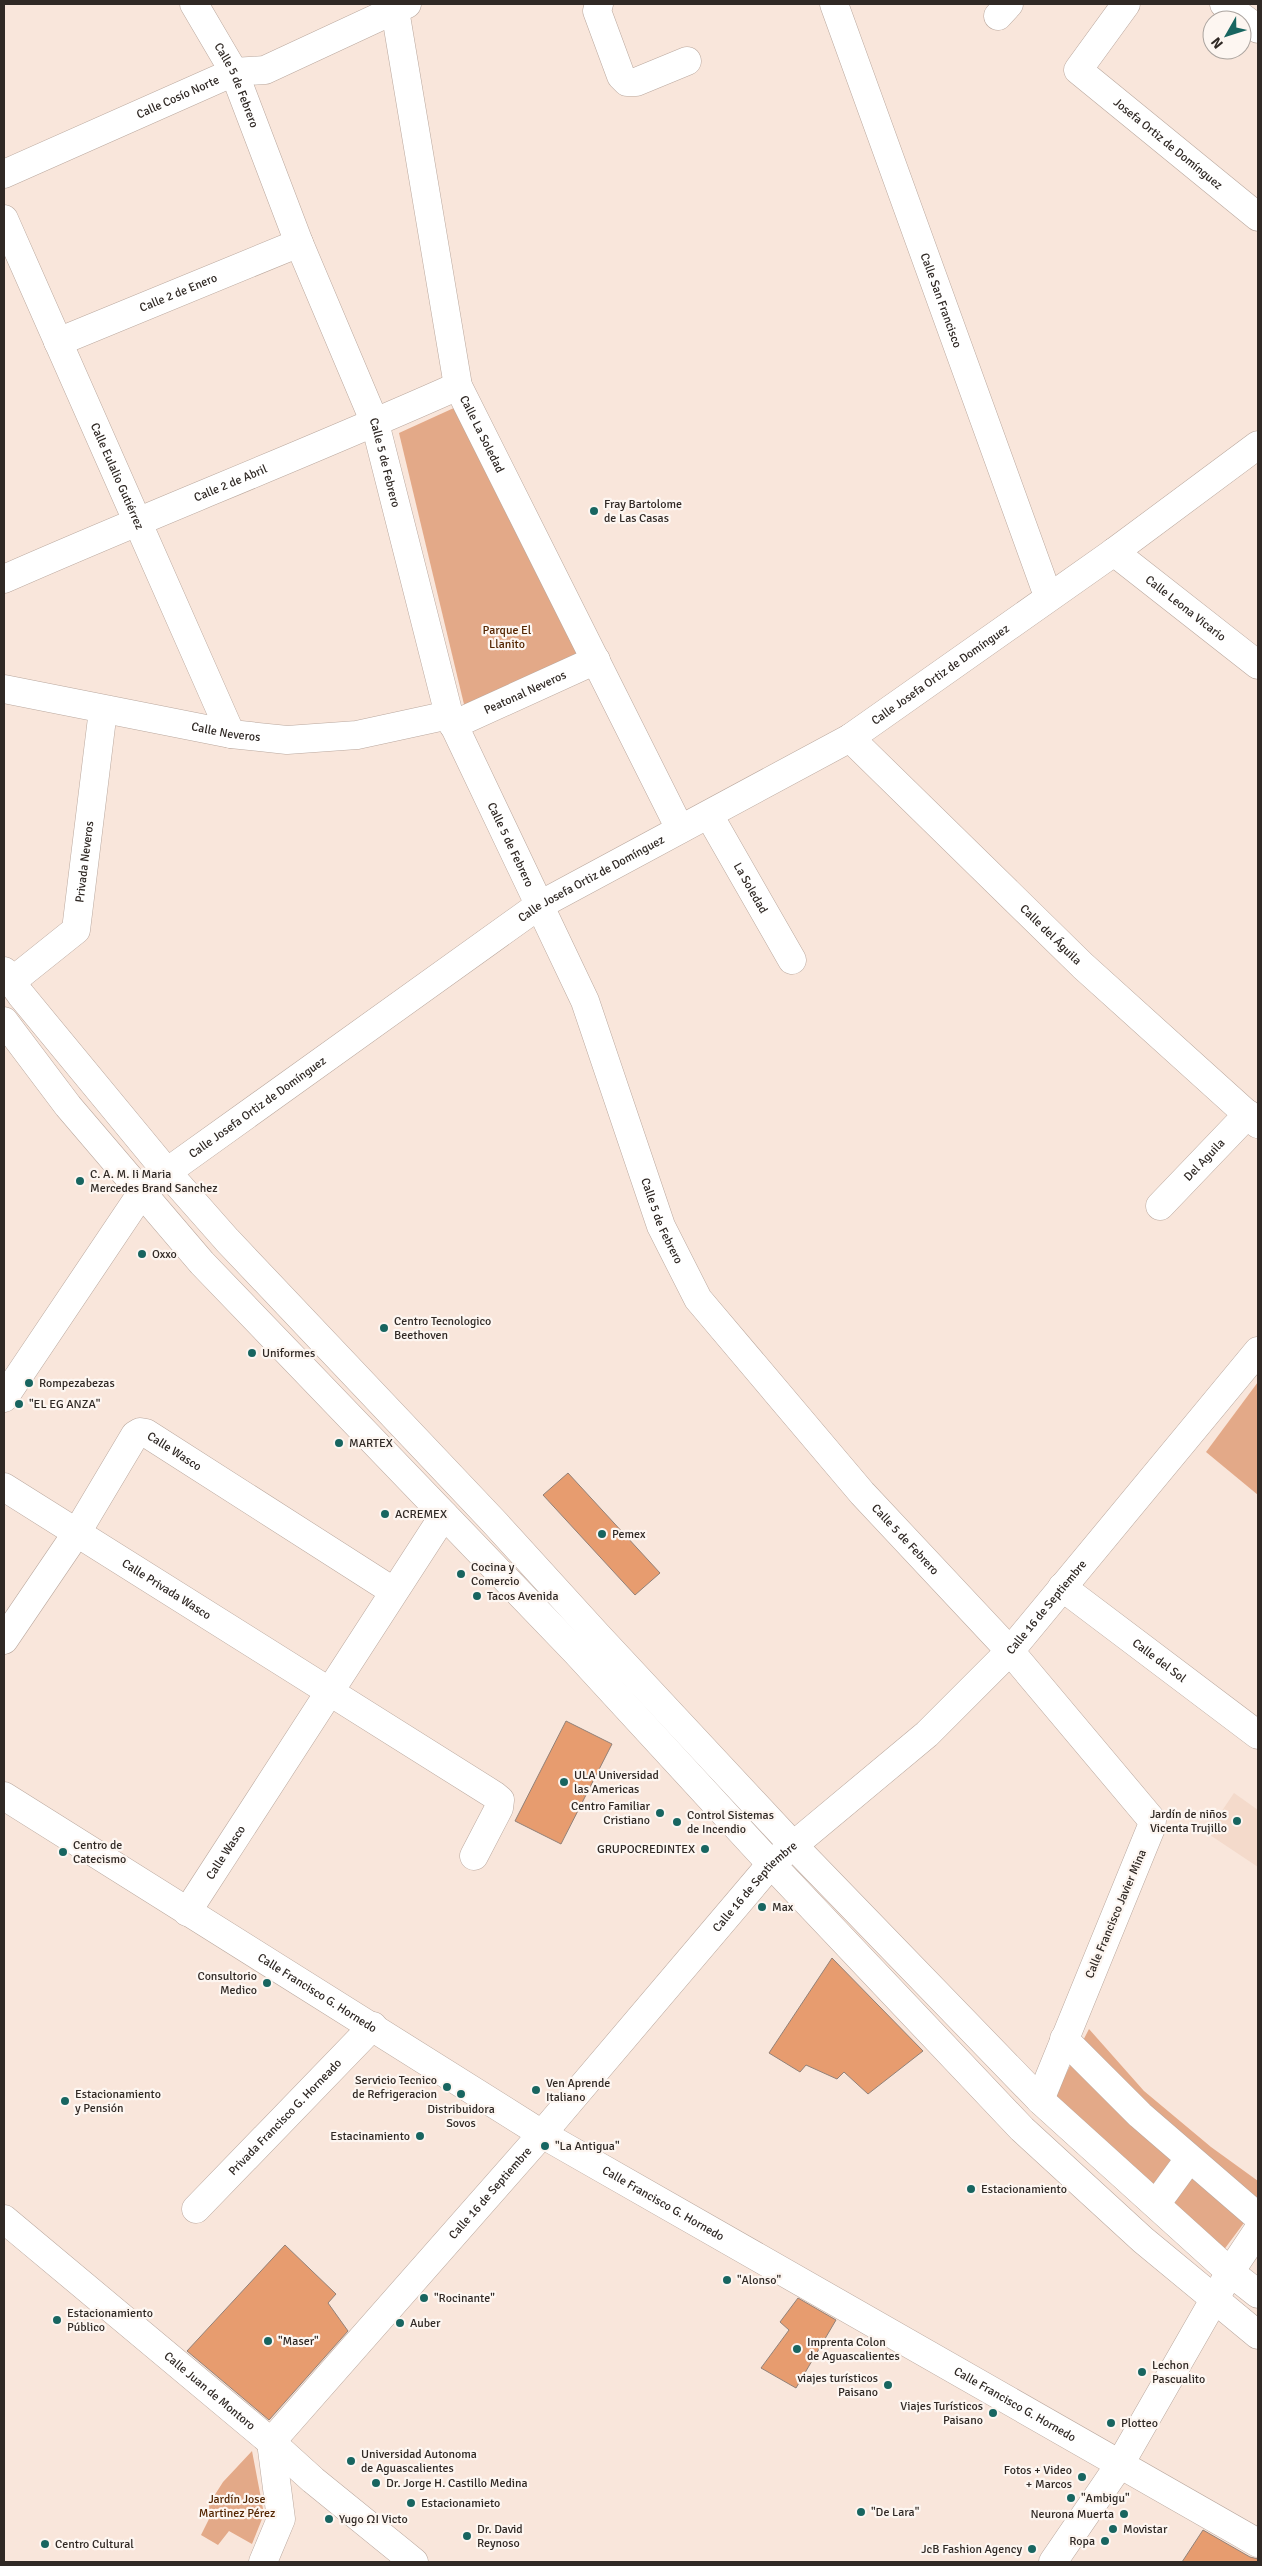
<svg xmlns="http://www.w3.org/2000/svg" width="1262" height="2566" font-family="Signika,sans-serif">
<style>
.built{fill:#f4dacb}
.green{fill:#e3a988}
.building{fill:#e79c6f;stroke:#928178}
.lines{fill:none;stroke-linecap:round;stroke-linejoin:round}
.minor-casing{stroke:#baa89e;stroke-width:29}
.major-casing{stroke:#baa89e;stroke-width:29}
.minor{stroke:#fff;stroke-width:28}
.major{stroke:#fff;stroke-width:28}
.poi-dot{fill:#186560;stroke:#fdf6f1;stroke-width:2}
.labels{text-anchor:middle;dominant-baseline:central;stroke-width:4.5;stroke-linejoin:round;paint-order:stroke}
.street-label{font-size:12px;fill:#302925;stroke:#fdf6f1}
.poi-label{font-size:12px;fill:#302925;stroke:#fdf6f1;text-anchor:start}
.park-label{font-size:12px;fill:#542501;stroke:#fdf6f1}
</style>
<rect width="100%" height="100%" fill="#f9e6db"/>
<polygon class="built" points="1234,1793 1258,1810 1258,1867 1207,1833"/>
<g class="green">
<polygon points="456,407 585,664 468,721 399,433"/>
<polygon points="1258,1382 1258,1495 1206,1452"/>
<polygon points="1089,2029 1144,2091 1211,2147 1258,2181 1258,2204 1223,2251 1053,2099"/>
<polygon points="252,2451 264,2514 252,2544 229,2531 218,2545 201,2535 210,2517 209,2504 223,2482"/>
</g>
<g class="building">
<polygon points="568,1473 660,1573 635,1595 543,1495"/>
<polygon points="566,1721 612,1744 561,1844 515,1821"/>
<polygon points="832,1958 923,2051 868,2094 844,2072 837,2079 806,2065 800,2072 769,2053"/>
<polygon points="285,2245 336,2294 328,2303 348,2331 269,2420 187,2351"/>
<polygon points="798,2298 836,2320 796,2388 761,2368 789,2330 780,2322"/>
<polygon points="1203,2530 1250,2557 1258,2559 1258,2562 1182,2562"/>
</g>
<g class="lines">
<defs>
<g id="minor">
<path id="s1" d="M194,4L234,72L299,243L375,423L449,715L585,1001L661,1226L698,1299L862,1493L1010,1651L1152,1820L1151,1828L1040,2100"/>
<path id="s2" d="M394,4L458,386L680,829"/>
<polyline points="599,4 597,11 621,76 627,82 636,82 687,61"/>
<path id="s3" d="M834,4L1048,596"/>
<path id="s4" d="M1126,4L1078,70L1258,217"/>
<polyline points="1224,4 1258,29"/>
<polyline points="998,16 1009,4"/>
<path id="s5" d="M4,174L234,72L265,70L407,4"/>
<path id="s6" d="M4,219L231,734"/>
<path id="s7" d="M58,342L299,243"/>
<path id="s8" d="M1114,552L1258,665"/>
<path id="s9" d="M4,579C154,513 308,453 458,386"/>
<path id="s10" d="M4,689L231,734L287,740L357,735L449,715"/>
<path id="s11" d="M453,725L596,660"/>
<path id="s12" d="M850,738L1083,966L1258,1124"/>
<path id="s13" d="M709,815L792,960"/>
<path id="s14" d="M11,982L76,930L103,710"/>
<path id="s15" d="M1160,1206L1248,1114"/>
<path id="s16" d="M4,1487L494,1795L500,1800L499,1808L474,1856"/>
<path id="s17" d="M1062,1587L1258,1735"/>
<path id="s18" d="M4,1640L76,1534L135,1435L140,1432L146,1433L393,1591"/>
<path id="s19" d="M4,1796L542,2134L1258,2543"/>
<path id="s20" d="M187,1912L444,1515"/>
<polyline points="1064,2039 1140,2115 1258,2217"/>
<polyline points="1162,2196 1189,2159"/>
<path id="s21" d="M196,2209L373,2026"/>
<path id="s22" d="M4,2219L271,2442L313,2480L414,2562"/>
<path id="s23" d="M263,2562L281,2519L271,2442L542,2134L771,1864L927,1734L1010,1651L1258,1351"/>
</g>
<g id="major">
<polyline points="4,971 21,995 167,1172 227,1240 496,1524 597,1635 792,1844 1040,2100 1230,2272 1258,2294"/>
<polyline points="4,1021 68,1106 202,1263 576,1652 771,1864 1022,2129 1143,2240 1258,2335"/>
<path id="s24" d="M4,1398L141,1194L167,1172L538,906L850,738L1114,552L1258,445"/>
<polyline points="1053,2562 1120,2464 1230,2272 1258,2230"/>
</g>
</defs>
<use href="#minor" class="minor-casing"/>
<use href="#major" class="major-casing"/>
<use href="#minor" class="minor"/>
<use href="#major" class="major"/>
</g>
<g class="poi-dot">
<circle cx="594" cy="511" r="5"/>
<circle cx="80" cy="1181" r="5"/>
<circle cx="142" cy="1254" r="5"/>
<circle cx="384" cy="1328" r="5"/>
<circle cx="252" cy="1353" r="5"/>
<circle cx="29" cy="1383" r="5"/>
<circle cx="19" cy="1404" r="5"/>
<circle cx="339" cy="1443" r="5"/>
<circle cx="385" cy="1514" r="5"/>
<circle cx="602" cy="1534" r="5"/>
<circle cx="461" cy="1574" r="5"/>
<circle cx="477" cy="1596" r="5"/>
<circle cx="564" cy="1782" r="5"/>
<circle cx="660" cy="1813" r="5"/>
<circle cx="1237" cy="1821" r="5"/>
<circle cx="677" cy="1822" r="5"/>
<circle cx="705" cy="1849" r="5"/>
<circle cx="63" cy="1852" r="5"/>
<circle cx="762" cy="1907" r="5"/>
<circle cx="267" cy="1983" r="5"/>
<circle cx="447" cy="2087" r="5"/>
<circle cx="536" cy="2090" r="5"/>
<circle cx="461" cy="2094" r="5"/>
<circle cx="65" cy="2101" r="5"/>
<circle cx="420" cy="2136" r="5"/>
<circle cx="545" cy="2146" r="5"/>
<circle cx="971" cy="2189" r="5"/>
<circle cx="727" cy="2280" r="5"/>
<circle cx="424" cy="2298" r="5"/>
<circle cx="57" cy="2320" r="5"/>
<circle cx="400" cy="2323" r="5"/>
<circle cx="268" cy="2341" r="5"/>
<circle cx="797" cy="2349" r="5"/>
<circle cx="1142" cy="2372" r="5"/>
<circle cx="888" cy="2385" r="5"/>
<circle cx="993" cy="2413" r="5"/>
<circle cx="1111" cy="2423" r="5"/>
<circle cx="351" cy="2461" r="5"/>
<circle cx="1082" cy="2477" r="5"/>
<circle cx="376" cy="2483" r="5"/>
<circle cx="1071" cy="2498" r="5"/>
<circle cx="411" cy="2503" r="5"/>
<circle cx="861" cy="2512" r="5"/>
<circle cx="1124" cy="2514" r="5"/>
<circle cx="329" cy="2519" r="5"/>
<circle cx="1113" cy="2529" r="5"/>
<circle cx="467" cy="2536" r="5"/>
<circle cx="1105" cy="2541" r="5"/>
<circle cx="45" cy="2544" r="5"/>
<circle cx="1032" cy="2549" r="5"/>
</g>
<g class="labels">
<g class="street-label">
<text stroke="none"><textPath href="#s1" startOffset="92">Calle 5 de Febrero</textPath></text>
<text stroke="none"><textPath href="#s5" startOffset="190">Calle Cosío Norte</textPath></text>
<text stroke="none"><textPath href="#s4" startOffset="198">Josefa Ortiz de Domínguez</textPath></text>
<text stroke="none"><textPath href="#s7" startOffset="130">Calle 2 de Enero</textPath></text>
<text stroke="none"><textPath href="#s3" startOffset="315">Calle San Francisco</textPath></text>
<text stroke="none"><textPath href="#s2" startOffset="441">Calle La Soledad</textPath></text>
<text stroke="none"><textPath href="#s1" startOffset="498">Calle 5 de Febrero</textPath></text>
<text stroke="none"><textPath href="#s6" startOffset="281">Calle Eulalio Gutiérrez</textPath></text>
<text stroke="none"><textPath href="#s9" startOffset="246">Calle 2 de Abril</textPath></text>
<text stroke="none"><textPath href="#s8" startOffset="91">Calle Leona Vicario</textPath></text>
<text stroke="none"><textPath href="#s24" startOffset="1201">Calle Josefa Ortiz de Domínguez</textPath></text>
<text stroke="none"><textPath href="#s11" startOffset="79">Peatonal Neveros</textPath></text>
<text stroke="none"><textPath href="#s10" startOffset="226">Calle Neveros</textPath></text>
<text stroke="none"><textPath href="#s1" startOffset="902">Calle 5 de Febrero</textPath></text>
<text stroke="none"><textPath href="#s14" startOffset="152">Privada Neveros</textPath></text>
<text stroke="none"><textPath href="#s24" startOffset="796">Calle Josefa Ortiz de Domínguez</textPath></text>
<text stroke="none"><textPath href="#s13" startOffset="84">La Soledad</textPath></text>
<text stroke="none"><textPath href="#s12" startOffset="281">Calle del Águila</textPath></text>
<text stroke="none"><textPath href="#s24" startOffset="391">Calle Josefa Ortiz de Domínguez</textPath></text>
<text stroke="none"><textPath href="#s15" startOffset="64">Del Aguila</textPath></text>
<text stroke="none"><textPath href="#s1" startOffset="1308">Calle 5 de Febrero</textPath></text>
<text stroke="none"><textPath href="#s18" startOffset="289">Calle Wasco</textPath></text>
<text stroke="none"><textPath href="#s1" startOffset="1712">Calle 5 de Febrero</textPath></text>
<text stroke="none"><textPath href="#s16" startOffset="192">Calle Privada Wasco</textPath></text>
<text stroke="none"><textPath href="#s23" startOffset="1266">Calle 16 de Septiembre</textPath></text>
<text stroke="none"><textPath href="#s17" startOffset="122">Calle del Sol</textPath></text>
<text stroke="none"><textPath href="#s20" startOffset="71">Calle Wasco</textPath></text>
<text stroke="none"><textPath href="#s23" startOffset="861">Calle 16 de Septiembre</textPath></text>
<text transform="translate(1116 1914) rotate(-67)">Calle Francisco Javier Mina</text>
<text stroke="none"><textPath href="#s19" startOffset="370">Calle Francisco G. Hornedo</textPath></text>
<text stroke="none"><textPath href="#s21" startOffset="128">Privada Francisco G. Horneado</textPath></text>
<text stroke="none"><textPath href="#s23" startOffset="456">Calle 16 de Septiembre</textPath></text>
<text stroke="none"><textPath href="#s19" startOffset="775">Calle Francisco G. Hornedo</textPath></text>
<text stroke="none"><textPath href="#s22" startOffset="268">Calle Juan de Montoro</textPath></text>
<text stroke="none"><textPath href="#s19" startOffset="1180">Calle Francisco G. Hornedo</textPath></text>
</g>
<g class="poi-label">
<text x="604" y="504">Fray Bartolome<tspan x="604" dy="14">de Las Casas</tspan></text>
<text x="90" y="1174">C. A. M. Ii Maria<tspan x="90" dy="14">Mercedes Brand Sanchez</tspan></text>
<text x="152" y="1254">Oxxo</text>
<text x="394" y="1321">Centro Tecnologico<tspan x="394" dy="14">Beethoven</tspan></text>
<text x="262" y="1353">Uniformes</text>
<text x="39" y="1383">Rompezabezas</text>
<text x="29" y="1404">"EL EG ANZA"</text>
<text x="349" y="1443">MARTEX</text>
<text x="395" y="1514">ACREMEX</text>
<text x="612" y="1534">Pemex</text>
<text x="471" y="1567">Cocina y<tspan x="471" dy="14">Comercio</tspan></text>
<text x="487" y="1596">Tacos Avenida</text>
<text x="574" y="1775">ULA Universidad<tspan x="574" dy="14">las Americas</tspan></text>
<text x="650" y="1806" text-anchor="end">Centro Familiar<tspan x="650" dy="14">Cristiano</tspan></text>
<text x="1227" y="1814" text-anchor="end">Jardín de niños<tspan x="1227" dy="14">Vicenta Trujillo</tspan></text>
<text x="687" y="1815">Control Sistemas<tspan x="687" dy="14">de Incendio</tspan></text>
<text x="73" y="1845">Centro de<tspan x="73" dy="14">Catecismo</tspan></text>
<text x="695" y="1849" text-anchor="end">GRUPOCREDINTEX</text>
<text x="772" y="1907">Max</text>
<text x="257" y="1976" text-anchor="end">Consultorio<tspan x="257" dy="14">Medico</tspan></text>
<text x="437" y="2080" text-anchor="end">Servicio Tecnico<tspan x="437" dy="14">de Refrigeracion</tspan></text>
<text x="546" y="2083">Ven Aprende<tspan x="546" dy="14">Italiano</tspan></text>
<text x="75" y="2094">Estacionamiento<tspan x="75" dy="14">y Pensión</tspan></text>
<text x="461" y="2109" text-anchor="middle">Distribuidora<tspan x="461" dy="14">Sovos</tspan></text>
<text x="410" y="2136" text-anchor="end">Estacinamiento</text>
<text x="555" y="2146">"La Antigua"</text>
<text x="981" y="2189">Estacionamiento</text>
<text x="737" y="2280">"Alonso"</text>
<text x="434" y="2298">"Rocinante"</text>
<text x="67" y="2313">Estacionamiento<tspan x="67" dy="14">Público</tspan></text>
<text x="410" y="2323">Auber</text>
<text x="278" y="2341">"Maser"</text>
<text x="807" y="2342">Imprenta Colon<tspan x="807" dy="14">de Aguascalientes</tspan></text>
<text x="1152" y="2365">Lechon<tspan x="1152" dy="14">Pascualito</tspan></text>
<text x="878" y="2378" text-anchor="end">viajes turísticos<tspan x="878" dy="14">Paisano</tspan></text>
<text x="983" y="2406" text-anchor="end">Viajes Turísticos<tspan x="983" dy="14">Paisano</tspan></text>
<text x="1121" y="2423">Plotteo</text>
<text x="361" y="2454">Universidad Autonoma<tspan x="361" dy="14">de Aguascalientes</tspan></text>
<text x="1072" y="2470" text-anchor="end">Fotos + Video<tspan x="1072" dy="14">+ Marcos</tspan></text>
<text x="386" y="2483">Dr. Jorge H. Castillo Medina</text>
<text x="1081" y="2498">"Ambigu"</text>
<text x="421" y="2503">Estacionamieto</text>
<text x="871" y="2512">"De Lara"</text>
<text x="1114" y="2514" text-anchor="end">Neurona Muerta</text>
<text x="339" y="2519">Yugo ΩI Victo</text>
<text x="477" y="2529">Dr. David<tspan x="477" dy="14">Reynoso</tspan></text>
<text x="1123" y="2529">Movistar</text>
<text x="1095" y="2541" text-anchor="end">Ropa</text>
<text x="55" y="2544">Centro Cultural</text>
<text x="1022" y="2549" text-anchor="end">JcB Fashion Agency</text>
</g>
<g class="park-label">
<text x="507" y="630">Parque El<tspan x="507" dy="14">Llanito</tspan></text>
<text x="237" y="2499">Jardín Jose<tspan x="237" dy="14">Martinez Pérez</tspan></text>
</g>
</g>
<rect width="1262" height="2566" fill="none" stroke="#302925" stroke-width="10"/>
<g transform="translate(1227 35) rotate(231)"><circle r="24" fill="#fdf6f1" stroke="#aba49f"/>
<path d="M0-4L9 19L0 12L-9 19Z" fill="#186560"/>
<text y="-8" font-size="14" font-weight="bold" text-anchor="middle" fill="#302925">N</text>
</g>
</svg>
